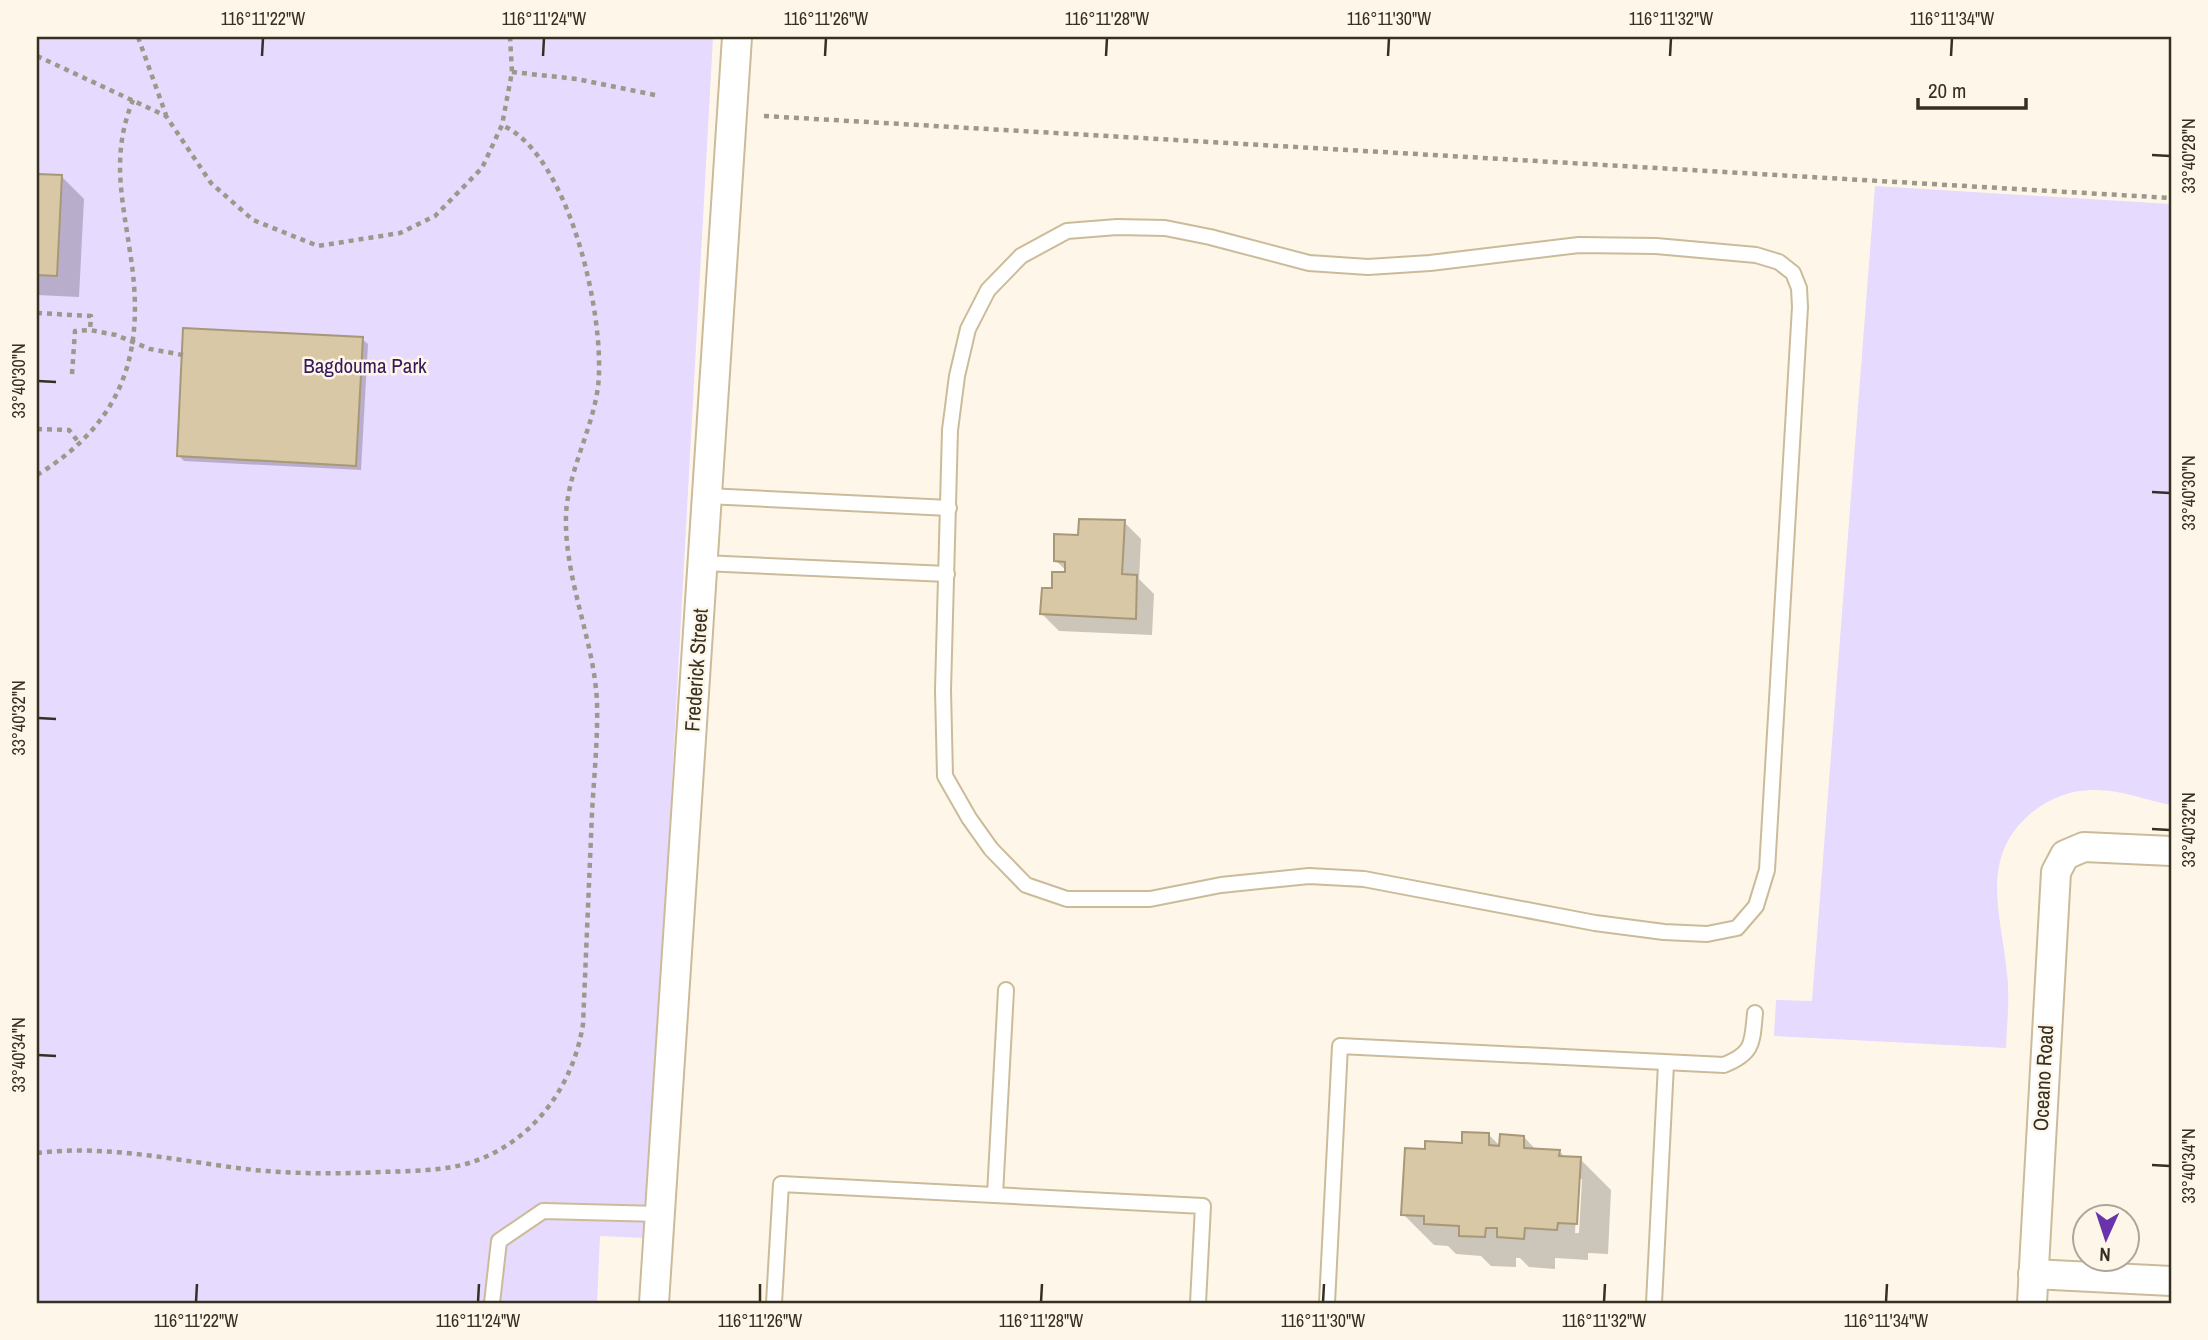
<svg xmlns="http://www.w3.org/2000/svg" width="2208" height="1340" font-family="'Archivo Narrow',sans-serif">
<style>
.green{fill:#e6dafe}
.shadow{fill:#0003;fill-rule:evenodd}
.building{fill:#d9c8a6;stroke:#a79877;stroke-width:2}
.lines{fill:none;stroke-linecap:round;stroke-linejoin:round}
.service-casing{stroke:#cbbb99;stroke-width:18}
.minor-casing{stroke:#cbbb99;stroke-width:32}
.path{stroke:#9e988a;stroke-width:4.5;stroke-dasharray:5 5;stroke-linecap:butt}
.service{stroke:#fff;stroke-width:14}
.minor{stroke:#fff;stroke-width:28}
.ticks{fill:none;stroke:#363022;stroke-width:2.5}
.labels{text-anchor:middle;dominant-baseline:central;stroke-width:5;stroke-linejoin:round;paint-order:stroke}
.park-label{font-size:21px;fill:#37185d;stroke:#fef7e9}
.street-label{font-size:21px;fill:#363022;stroke:#fef7e9}
.neatline{fill:none;stroke:#363022;stroke-width:2.5}
.ticks-label{font-size:18px;text-anchor:middle;fill:#363022}
</style>
<rect width="100%" height="100%" fill="#fef7e9"/>
<g class="green">
<polygon points="37,37 713,37 647,1238 600,1236 597,1303 37,1303"/>
<path d="M1875,186L2171,204V805C2145,800 2120,789 2093,790C2069,790 2048,799 2030,814C1978,859 2002,916 2007,974C2010,998 2007,1023 2006,1048L1774,1036L1776,1000L1812,1001Z"/>
</g>
<g class="shadow">
<polygon points="37,175 62,177 84,199 79,297 37,295"/>
<polygon points="362,339 368,344 361,470 184,461 178,455"/>
<polygon points="1124,522 1141,539 1139,579 1154,594 1152,635 1059,631 1042,614 1054,590 1070,574 1055,560 1080,537"/>
<path d="M1489,1135L1501,1147L1524,1137L1536,1150L1559,1151L1566,1158L1580,1159L1611,1190L1608,1254L1588,1253V1260L1555,1258V1269L1529,1267L1520,1258H1516V1267L1491,1266L1481,1256L1456,1254L1448,1246L1434,1245L1403,1214L1426,1151L1463,1145ZM1578,1179H1582L1579,1233H1575Z"/>
</g>
<g class="building">
<polygon points="37,174 62,175 57,276 37,275"/>
<polygon points="183,328 363,337 356,466 177,456"/>
<polygon points="1079,519 1125,520 1122,574 1137,575 1136,619 1040,614 1042,588 1052,588 1052,572 1065,572 1065,562 1054,561 1054,534 1078,535"/>
<polygon points="1462,1132 1489,1133 1489,1145 1499,1146 1500,1134 1524,1136 1524,1148 1560,1150 1559,1156 1581,1157 1577,1224 1558,1223 1557,1230 1525,1228 1524,1239 1497,1237 1497,1228 1486,1228 1485,1237 1459,1236 1459,1226 1424,1224 1424,1216 1401,1215 1405,1148 1425,1149 1425,1141 1462,1143"/>
</g>
<g class="lines">
<defs>
<g id="service">
<polygon points="1117,227 1165,228 1210,237 1309,263 1368,267 1430,263 1579,245 1656,246 1756,255 1779,262 1793,273 1799,288 1800,307 1767,870 1756,906 1737,928 1707,934 1664,932 1595,923 1364,879 1309,876 1221,885 1150,899 1067,899 1026,885 991,849 969,818 945,776 943,690 950,430 957,376 968,329 988,290 1021,256 1067,231"/>
<polyline points="707,496 949,508"/>
<polyline points="703,563 947,574"/>
<polyline points="995,1195 1006,990"/>
<polyline points="492,1303 499,1241 543,1211 660,1214"/>
<polyline points="774,1303 781,1184 1203,1206 1198,1303"/>
<path d="M1327,1303L1340,1046L1724,1065C1754,1053 1752,1043 1755,1013"/>
<polyline points="1654,1303 1666,1064"/>
</g>
<g id="minor">
<polyline points="2033,1274 2171,1281"/>
<polyline points="654,1303 737,37"/>
<polyline points="2032,1303 2056,872 2065,855 2084,847 2171,851"/>
</g>
</defs>
<use href="#service" class="service-casing"/>
<use href="#minor" class="minor-casing"/>
<g class="path">
<polyline points="138,37 166,115"/>
<polyline points="37,56 166,116 211,183 253,220 318,246 400,233 435,216 482,168 502,125 512,72 510,37"/>
<polyline points="512,72 577,79 655,95"/>
<polyline points="764,116 2171,198"/>
<polyline points="37,313 91,316 90,330"/>
<polyline points="72,374 75,331 90,330 116,335 150,349 183,355"/>
<polyline points="37,429 69,430 80,444"/>
<path d="M37,475C125,421 146,351 130,252C122,197 111,154 133,100"/>
<path d="M37,1153C109,1144 183,1162 254,1170C297,1174 339,1174 382,1172C408,1171 436,1171 462,1165C528,1148 573,1090 583,1024C586,954 589,884 592,813C594,776 598,739 597,702C594,639 564,579 566,515C568,471 592,431 598,387C606,319 570,155 502,125"/>
</g>
<use href="#service" class="service"/>
<use href="#minor" class="minor"/>
</g>
<path class="ticks" d="M262,56L263,38M543,56L544,38M825,56L826,38M1106,56L1107,38M1388,56L1389,38M1670,56L1671,38M1951,56L1952,38M2152,155L2170,156M38,381L56,382M2152,492L2170,493M38,718L56,719M2152,829L2170,830M38,1055L56,1056M2152,1165L2170,1166M196,1302L197,1284M478,1302L479,1284M760,1302V1284M1041,1302L1042,1284M1323,1302L1324,1284M1604,1302L1605,1284M1886,1302L1887,1284"/>
<g class="labels">
<g class="park-label">
<text x="365" y="365">Bagdouma Park</text>
</g>
<g class="street-label">
<text transform="translate(696 670) rotate(-86)">Frederick Street</text>
<text transform="translate(2043 1078) rotate(-87)">Oceano Road</text>
</g>
</g>
<rect width="2208" height="1340" fill="none" stroke="#fef7e9" stroke-width="77"/>
<g transform="translate(2106 1238) rotate(183)"><circle r="33" fill="#fef7e9" stroke="#aea799" stroke-width="2"/>
<path d="M0-5L12 26L0 18L-12 26Z" fill="#6934ab"/>
<text y="-10" font-size="19" font-weight="bold" text-anchor="middle" fill="#363022">N</text>
</g>
<path d="M1918 98v10h108v-10" fill="none" stroke="#363022" stroke-width="3.5"/>
<text x="1928" y="98" font-size="21" fill="#363022" stroke="#fef7e9" stroke-width="5" paint-order="stroke">20 m</text>
<rect x="38" y="38" width="2132" height="1264" class="neatline"/>
<g class="ticks-label">
<text x="263" y="25">116°11'22"W</text>
<text x="544" y="25">116°11'24"W</text>
<text x="826" y="25">116°11'26"W</text>
<text x="1107" y="25">116°11'28"W</text>
<text x="1389" y="25">116°11'30"W</text>
<text x="1671" y="25">116°11'32"W</text>
<text x="1952" y="25">116°11'34"W</text>
<text transform="translate(2189 156) rotate(-90)" y="6">33°40'28"N</text>
<text transform="translate(19 381) rotate(-90)" y="6">33°40'30"N</text>
<text transform="translate(2189 493) rotate(-90)" y="6">33°40'30"N</text>
<text transform="translate(19 718) rotate(-90)" y="6">33°40'32"N</text>
<text transform="translate(2189 830) rotate(-90)" y="6">33°40'32"N</text>
<text transform="translate(19 1055) rotate(-90)" y="6">33°40'34"N</text>
<text transform="translate(2189 1166) rotate(-90)" y="6">33°40'34"N</text>
<text x="196" y="1327">116°11'22"W</text>
<text x="478" y="1327">116°11'24"W</text>
<text x="760" y="1327">116°11'26"W</text>
<text x="1041" y="1327">116°11'28"W</text>
<text x="1323" y="1327">116°11'30"W</text>
<text x="1604" y="1327">116°11'32"W</text>
<text x="1886" y="1327">116°11'34"W</text>
</g>
</svg>
